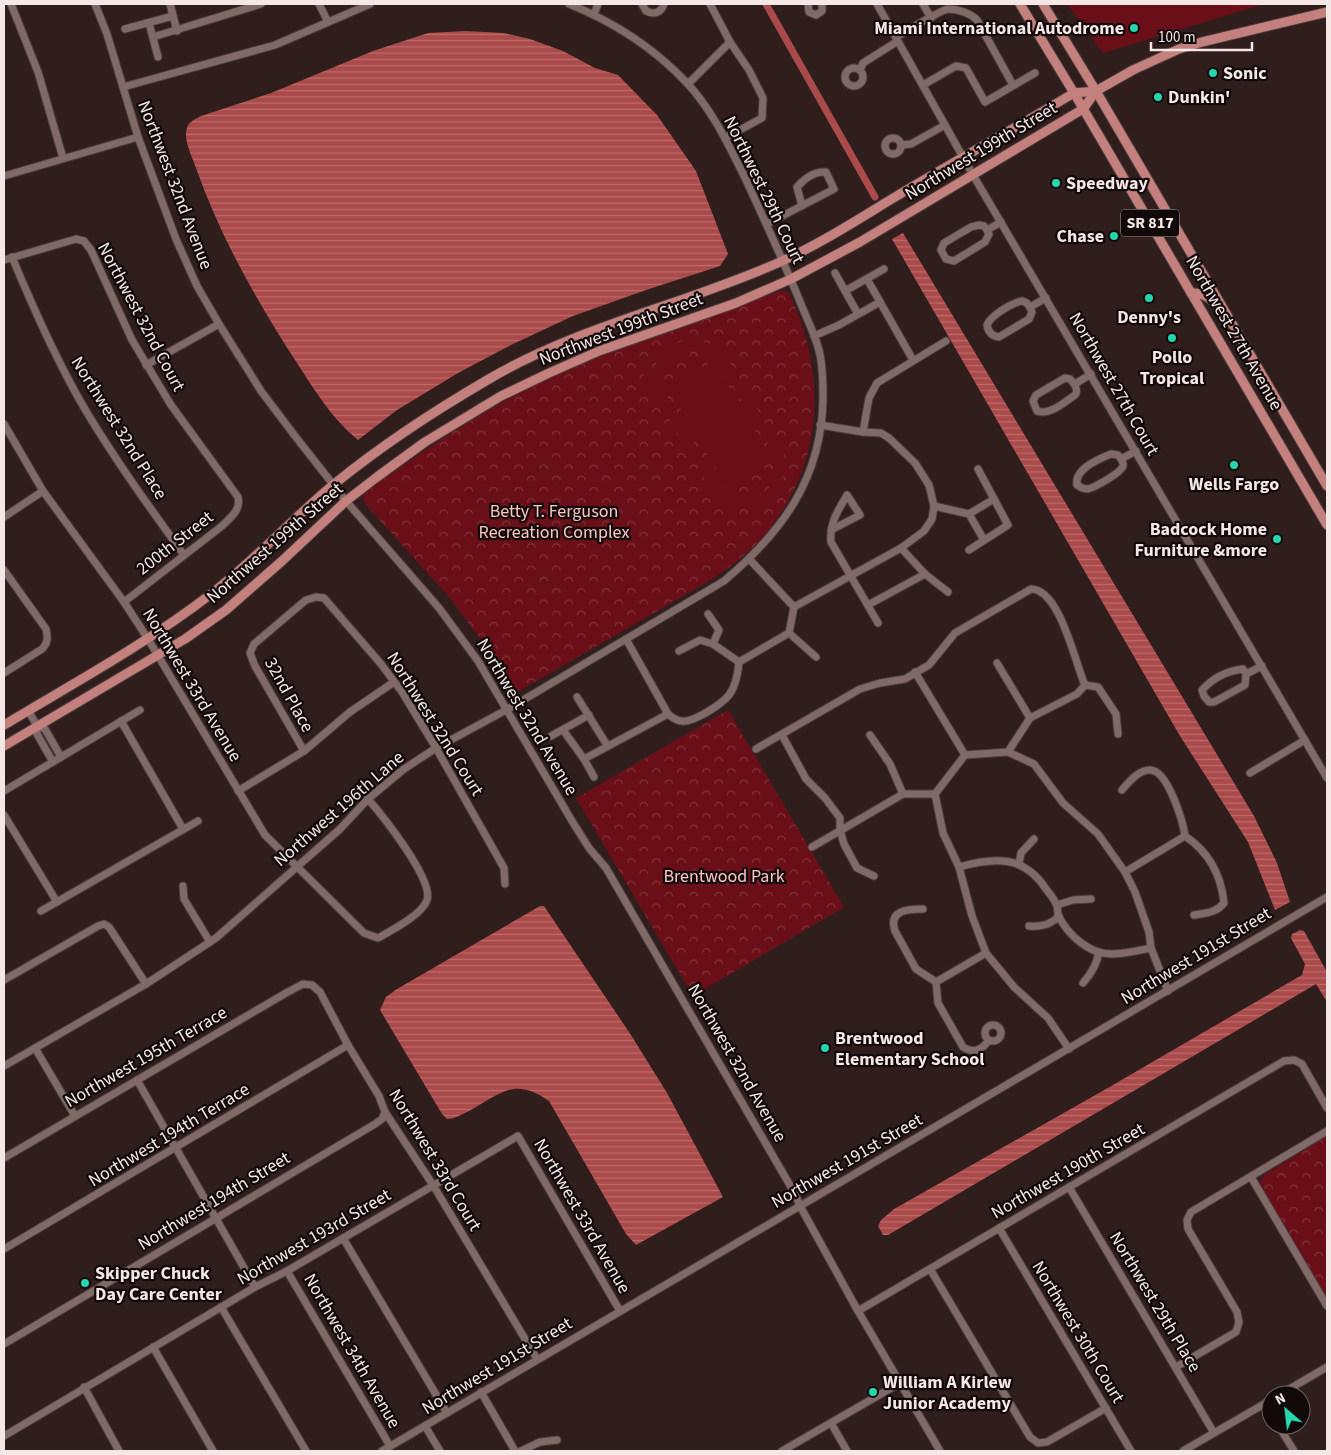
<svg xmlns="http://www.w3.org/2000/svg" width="1331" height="1455" font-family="'Source Sans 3',sans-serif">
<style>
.park{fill:url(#park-crowns)}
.pitch{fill:#6a0f18;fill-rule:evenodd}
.water{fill:url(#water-rules)}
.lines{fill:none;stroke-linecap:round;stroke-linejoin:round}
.canal{stroke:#ab4a4a;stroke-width:7}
.minor-casing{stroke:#4c3d3d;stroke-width:9}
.major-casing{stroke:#4c3d3d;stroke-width:11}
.minor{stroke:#806a68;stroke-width:7}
.major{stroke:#c4807d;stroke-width:9}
.poi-dot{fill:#25d5ae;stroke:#120a0a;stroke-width:2}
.labels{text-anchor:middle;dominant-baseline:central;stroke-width:4.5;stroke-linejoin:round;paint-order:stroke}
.shield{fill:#120a0a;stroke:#b0a5a4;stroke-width:1}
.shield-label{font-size:16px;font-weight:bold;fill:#f4e7e6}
.poi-label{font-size:18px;font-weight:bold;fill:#f4e7e6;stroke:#120a0a;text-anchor:start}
.street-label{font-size:18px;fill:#f4e7e6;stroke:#120a0a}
.park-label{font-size:18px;fill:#fac4c0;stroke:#120a0a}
</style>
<defs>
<pattern id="park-crowns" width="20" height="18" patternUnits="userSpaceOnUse" patternTransform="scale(1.25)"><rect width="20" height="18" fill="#6a0f18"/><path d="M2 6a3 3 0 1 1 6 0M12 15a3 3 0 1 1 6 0" fill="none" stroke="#80323a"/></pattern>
<pattern id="water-rules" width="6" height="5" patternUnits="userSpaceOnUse" patternTransform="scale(1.25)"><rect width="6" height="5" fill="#ab4a4a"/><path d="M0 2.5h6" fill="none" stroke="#bb6d6d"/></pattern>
</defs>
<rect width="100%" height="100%" fill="#301e1d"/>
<g class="park">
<path d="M780,291H785L789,293C825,367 825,452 776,520C759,545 735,565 709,581L521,690L515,691L510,688L481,640L449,597L366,505L363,497L365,493C431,444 501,398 577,366C643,337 713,317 780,291Z"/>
<polygon points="728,710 844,907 693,996 576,798"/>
<polygon points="1327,1136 1327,1298 1261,1186 1260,1182 1265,1174"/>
</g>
<g class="pitch">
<polygon points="1067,4 1264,4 1103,53"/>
<path d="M688,339C703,340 713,343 724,353L784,454C789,489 767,514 731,505L733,510L726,514L643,375L651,370L653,373C659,353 668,346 688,339ZM690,349L707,351L719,362L774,454C775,457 777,462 777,465C779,496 742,507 720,487L664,392C659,370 667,355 690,349Z"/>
<polygon points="713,361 772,459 726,486 668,388"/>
</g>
<g class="water">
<path d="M466,31L503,33L530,39L563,51L595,68L618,75L657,115L696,171L728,254L720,266L646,290L573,316L513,344L458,373L397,410L358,440C331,418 314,389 295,360C256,300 220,236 196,168C192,156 183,140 187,128C189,121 196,119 201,116L271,93L373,51L428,33Z"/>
<polygon points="903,233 1254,816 1277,863 1290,902 1275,910 1248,842 1180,736 892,239"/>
<path d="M540,906H544L631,1035L667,1093L723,1197L636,1245L626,1234L549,1101C514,1077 502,1093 469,1111C462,1114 455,1119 447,1119L442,1114L380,1010L386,997L397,989Z"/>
<polygon points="1300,930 1304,931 1327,972 1327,1002 1316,984 888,1235 883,1235 878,1226 881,1220 894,1209 1106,1089 1302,975 1305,964 1291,938 1292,934"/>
</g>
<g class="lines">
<polyline class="canal" points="766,4 875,197"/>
<defs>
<g id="minor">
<polyline points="11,4 38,72 63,158"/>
<polyline points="95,4 107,34 138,137 176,239 197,286 219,324 261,391 295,436 346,501 439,608 478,661 572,821 589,848 606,868 795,1194 800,1206 858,1311 940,1451"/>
<polyline points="170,4 177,31"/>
<polyline points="319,4 328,22"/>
<path d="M642,4L646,11C654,15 661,13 664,4"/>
<polyline points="710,4 730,42 749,70 763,98 762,118 725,138"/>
<polyline points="808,4 809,12 816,15 822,11 822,4"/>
<polyline points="877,4 973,175 1327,778"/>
<polyline points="923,4 931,18"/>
<polyline points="594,14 598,4"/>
<polyline points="149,23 158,57"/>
<polyline points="125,29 173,16"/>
<polyline points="153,37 261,4"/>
<path d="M896,37C906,32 940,10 948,9C958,9 970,13 977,20L1013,85"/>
<circle cx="854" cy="77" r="9"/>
<polyline points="860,70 863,63 898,41"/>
<polyline points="688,84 730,42"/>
<polyline points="923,85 956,66 966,68 985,102 1035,73"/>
<polyline points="123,87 275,45 370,4"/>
<circle cx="893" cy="146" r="8"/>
<polyline points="901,145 911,144 945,125"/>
<polyline points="4,176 138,137"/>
<path d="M767,224L834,189L826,172C814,171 804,179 797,187L802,206"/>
<polyline points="987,230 989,234 985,242 954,261 946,259 941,250 944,243 971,227 979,225 984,226 987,230 1001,222"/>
<path d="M12,257C34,310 57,362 86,411C116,461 150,508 184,555"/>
<path d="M4,260L76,239L84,241L91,250L132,340L171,405L238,497C241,510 231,517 222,526L124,602"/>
<polyline points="835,273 858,314"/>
<polyline points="867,279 913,360"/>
<polyline points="845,291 884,269"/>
<path d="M1022,301C1028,302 1030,307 1032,312L1029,319L999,337C992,336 988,332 987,325C991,315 1012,303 1022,301Z"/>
<polyline points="1030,307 1046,298"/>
<polyline points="814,336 839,325 880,302"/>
<polyline points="146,365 219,324"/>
<path d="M1065,378L1070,379C1074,383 1079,390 1075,395C1065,402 1049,416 1037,411L1033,401L1036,395Z"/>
<polyline points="1075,384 1091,374"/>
<path d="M4,424L43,491L124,602L148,639L265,835L364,933L378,938C392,930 422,915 427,900C434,880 382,815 368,799"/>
<polyline points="863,432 869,398 877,383 946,341"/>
<path d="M1111,454L1118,455C1120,458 1124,461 1123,466C1121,473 1095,487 1088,489C1083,489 1081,488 1077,485C1074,469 1099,459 1111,454Z"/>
<polyline points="1121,459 1136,451"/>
<polyline points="934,506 969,514 994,499"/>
<polyline points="969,514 984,540"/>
<polyline points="4,517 43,491"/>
<path d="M831,530L860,515L847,495C838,511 829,523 831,542L878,623"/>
<polyline points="901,548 925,574 948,592"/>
<polyline points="969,550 1008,525 978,469"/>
<polyline points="750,560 794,607"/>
<path d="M4,570L46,629C48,638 48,643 42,649L4,673"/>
<polyline points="868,605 925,574"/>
<polyline points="708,614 719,630 713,644"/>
<polyline points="789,633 816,657"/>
<path d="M626,639L668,714C672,717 676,721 682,721C693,723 722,704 729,695C736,686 738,673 739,662L789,633L794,607L901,548L924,531L932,519L934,506L929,485L915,463L889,438L881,433L863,432L820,425"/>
<polyline points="679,651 700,640 713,644 739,662"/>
<polyline points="997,663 1030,718"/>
<polyline points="915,672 965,755"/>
<path d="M1246,674L1243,669C1226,671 1213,678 1202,690L1204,696L1209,702H1214L1245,685L1246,674L1262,666"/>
<polyline points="1085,685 1098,687 1116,714 1118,734"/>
<polyline points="577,697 607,745"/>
<polyline points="28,710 37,726 37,734 53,762"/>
<polyline points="121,721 183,829"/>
<polyline points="37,726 45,729 61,757"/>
<polyline points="563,730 584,759 668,714"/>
<polyline points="782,735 806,779 825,798 840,818 840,830 844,844 857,868 874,876"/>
<polyline points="870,735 890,764 903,794"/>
<polyline points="551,736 589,715"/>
<path d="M756,749L860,689L880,683L905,679L929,665L955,633L1031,589C1060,589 1075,663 1085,685"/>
<polyline points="304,751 255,666 250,653 254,644 306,600 316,597 324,598 381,664 402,692 436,748 504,868 505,884"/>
<polyline points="1008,752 1034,764 1063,803 1098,834 1125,872 1135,892 1149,932 1151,948 1168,991"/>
<polyline points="584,759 594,777"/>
<polyline points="1250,773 1305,740"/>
<path d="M1122,790C1129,782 1138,770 1150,770C1168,770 1183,822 1185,836C1209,852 1221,874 1224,903C1216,913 1206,913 1194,915"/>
<polyline points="4,791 140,710"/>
<polyline points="238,791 304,751 350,712 394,682"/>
<polyline points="935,794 943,833 959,867 972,916 986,953 1014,987 1048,1018 1069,1049"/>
<polyline points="4,815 57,902"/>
<polyline points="812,847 903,794 935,794 965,755 1008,752 1030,718 1077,694 1085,685"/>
<polyline points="1019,864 1021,853 1034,839"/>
<path d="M959,867C994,857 1024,855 1046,889C1050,894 1055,900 1057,906C1058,909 1057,913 1059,917C1067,932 1081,946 1098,952C1114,957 1135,951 1151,948"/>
<polyline points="1125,872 1185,836"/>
<polyline points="183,886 184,899 210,942"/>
<polyline points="1057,905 1073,900 1091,899"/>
<path d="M923,909C908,909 888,910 895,931L916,969L936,982L938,1003L963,1047C973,1054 982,1050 989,1040"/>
<polyline points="41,911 198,821"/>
<path d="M1029,926C1040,927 1051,925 1059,916"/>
<polyline points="4,980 98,926 104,924 109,927 146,984"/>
<polyline points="936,982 986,953"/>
<path d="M1083,983C1091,974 1097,965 1099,952"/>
<circle cx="993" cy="1033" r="8"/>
<polyline points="35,1048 75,1116"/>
<path d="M4,1066L146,984L216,938L340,829L368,799L404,769L436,748L508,709L724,581C783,531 822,478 823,398C823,386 823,373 821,361C819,342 808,322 801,304C784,262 765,221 746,180C729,146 713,111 687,83C654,48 614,22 569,4"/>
<polyline points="137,1080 255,1287"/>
<polyline points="4,1158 286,993 303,984 312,985 320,992 348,1045 379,1096 385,1112 433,1185 537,1359"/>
<polyline points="1251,1177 1327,1306"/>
<polyline points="1069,1187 1214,1433"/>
<polyline points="999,1228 1131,1451"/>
<polyline points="343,1238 447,1413"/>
<polyline points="4,1249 348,1045"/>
<polyline points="930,1269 1030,1437 1038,1443 1047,1442 1106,1408"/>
<polyline points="287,1271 390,1446"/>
<polyline points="221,1307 306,1451"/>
<polyline points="858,1311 1284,1061 1294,1060 1302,1064 1327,1108"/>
<polyline points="4,1344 375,1124 382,1119 385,1112"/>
<polyline points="153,1347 213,1451"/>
<polyline points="1176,1367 1236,1332 1239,1322 1237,1312 1188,1229 1187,1220 1191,1212 1327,1131"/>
<polyline points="84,1387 119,1451"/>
<polyline points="481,1392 515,1451"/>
<polyline points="1279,1395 1327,1367"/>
<polyline points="1266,1403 1271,1412"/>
<polyline points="831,1423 847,1451"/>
<polyline points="1278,1425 1294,1451"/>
<polyline points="425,1426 440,1451"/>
<polyline points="4,1436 255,1287 287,1271 518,1136 620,1311"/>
<polyline points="382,1451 1327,897"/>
<polyline points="521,1451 540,1442 557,1440"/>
<polyline points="782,1451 900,1383"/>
<polyline points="1183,1451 1271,1400"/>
</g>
<g id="major">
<polyline points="1020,4 1074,93 1327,525"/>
<polyline points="1043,4 1096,91 1327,486"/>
<path d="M1191,293C1204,292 1211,300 1220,308"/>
<path d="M4,725C74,683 146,644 211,594C254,561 291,520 333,485C382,445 434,411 489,379C579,326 684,305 780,262C820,244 857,220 895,197C954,162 1015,128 1074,93L1096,91L1133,70L1179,49L1202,42L1327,12"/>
<polyline points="4,746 185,639 226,610 282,561 346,501 377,477 425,442 501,396 549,373 599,351 736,303 791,279 860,242 1083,109 1096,91"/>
</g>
</defs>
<use href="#minor" class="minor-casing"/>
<use href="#major" class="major-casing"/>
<use href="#minor" class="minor"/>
<use href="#major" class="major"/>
</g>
<g class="poi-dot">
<circle cx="1134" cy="28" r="5"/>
<circle cx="1213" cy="73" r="5"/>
<circle cx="1158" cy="97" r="5"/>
<circle cx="1056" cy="183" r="5"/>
<circle cx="1114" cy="236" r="5"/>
<circle cx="1149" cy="298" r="5"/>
<circle cx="1172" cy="338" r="5"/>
<circle cx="1234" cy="465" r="5"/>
<circle cx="1277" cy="539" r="5"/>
<circle cx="825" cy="1048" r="5"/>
<circle cx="85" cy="1283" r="5"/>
<circle cx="873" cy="1392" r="5"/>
</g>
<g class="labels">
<rect class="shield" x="1121" y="209.5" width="58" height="27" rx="4"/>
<g class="shield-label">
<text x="1150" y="223">SR 817</text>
</g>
<g class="poi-label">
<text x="1124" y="28" text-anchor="end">Miami International Autodrome</text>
<text x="1223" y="73">Sonic</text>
<text x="1168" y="97">Dunkin'</text>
<text x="1066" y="183">Speedway</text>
<text x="1104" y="236" text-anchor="end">Chase</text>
<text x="1149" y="317" text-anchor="middle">Denny's</text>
<text x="1172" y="357" text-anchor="middle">Pollo<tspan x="1172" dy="21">Tropical</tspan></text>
<text x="1234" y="484" text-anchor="middle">Wells Fargo</text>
<text x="1267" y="529" text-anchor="end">Badcock Home<tspan x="1267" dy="21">Furniture &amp;more</tspan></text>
<text x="835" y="1038">Brentwood<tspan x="835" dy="21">Elementary School</tspan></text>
<text x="95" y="1273">Skipper Chuck<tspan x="95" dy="21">Day Care Center</tspan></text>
<text x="883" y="1382">William A Kirlew<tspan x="883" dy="21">Junior Academy</tspan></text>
</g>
<g class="street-label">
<text transform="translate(981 151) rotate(-31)">Northwest 199th Street</text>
<text transform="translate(175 185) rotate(69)">Northwest 32nd Avenue</text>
<text transform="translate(764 190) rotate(64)">Northwest 29th Court</text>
<text transform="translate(141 317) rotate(62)">Northwest 32nd Court</text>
<text transform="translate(621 329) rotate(-21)">Northwest 199th Street</text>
<text transform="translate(1234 333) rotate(60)">Northwest 27th Avenue</text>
<text transform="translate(1114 384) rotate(60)">Northwest 27th Court</text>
<text transform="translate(119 428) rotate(58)">Northwest 32nd Place</text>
<text transform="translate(175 543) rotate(-38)">200th Street</text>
<text transform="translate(275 543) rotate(-41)">Northwest 199th Street</text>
<text transform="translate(192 685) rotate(59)">Northwest 33rd Avenue</text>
<text transform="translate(289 695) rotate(61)">32nd Place</text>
<text transform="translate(527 717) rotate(59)">Northwest 32nd Avenue</text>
<text transform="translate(435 724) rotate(58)">Northwest 32nd Court</text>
<text transform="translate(339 809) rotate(-41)">Northwest 196th Lane</text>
<text transform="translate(1196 956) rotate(-31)">Northwest 191st Street</text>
<text transform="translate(146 1057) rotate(-30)">Northwest 195th Terrace</text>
<text transform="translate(737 1063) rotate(60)">Northwest 32nd Avenue</text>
<text transform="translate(169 1135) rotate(-31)">Northwest 194th Terrace</text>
<text transform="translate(435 1160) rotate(59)">Northwest 33rd Court</text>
<text transform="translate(847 1161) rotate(-30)">Northwest 191st Street</text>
<text transform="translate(1068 1171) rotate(-30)">Northwest 190th Street</text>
<text transform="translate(214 1201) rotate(-31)">Northwest 194th Street</text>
<text transform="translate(582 1216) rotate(60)">Northwest 33rd Avenue</text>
<text transform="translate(314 1237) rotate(-30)">Northwest 193rd Street</text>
<text transform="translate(1155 1302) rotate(59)">Northwest 29th Place</text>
<text transform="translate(1078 1332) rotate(59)">Northwest 30th Court</text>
<text transform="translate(352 1351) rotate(60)">Northwest 34th Avenue</text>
<text transform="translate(497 1366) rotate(-31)">Northwest 191st Street</text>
</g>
<g class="park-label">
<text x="554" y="511">Betty T. Ferguson<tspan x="554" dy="21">Recreation Complex</tspan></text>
<text x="724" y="876">Brentwood Park</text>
</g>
</g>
<rect width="1331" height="1455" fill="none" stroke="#f4e7e6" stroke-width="10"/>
<g transform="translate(1286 1410) rotate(332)"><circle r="24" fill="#120a0a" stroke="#6c6262"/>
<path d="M0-4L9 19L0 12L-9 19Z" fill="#25d5ae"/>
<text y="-8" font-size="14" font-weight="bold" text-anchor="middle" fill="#f4e7e6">N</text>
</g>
<path d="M1151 42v8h101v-8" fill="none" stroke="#f4e7e6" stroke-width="2.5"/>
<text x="1158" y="42" font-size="15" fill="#f4e7e6" stroke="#120a0a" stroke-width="4" paint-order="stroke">100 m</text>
</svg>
